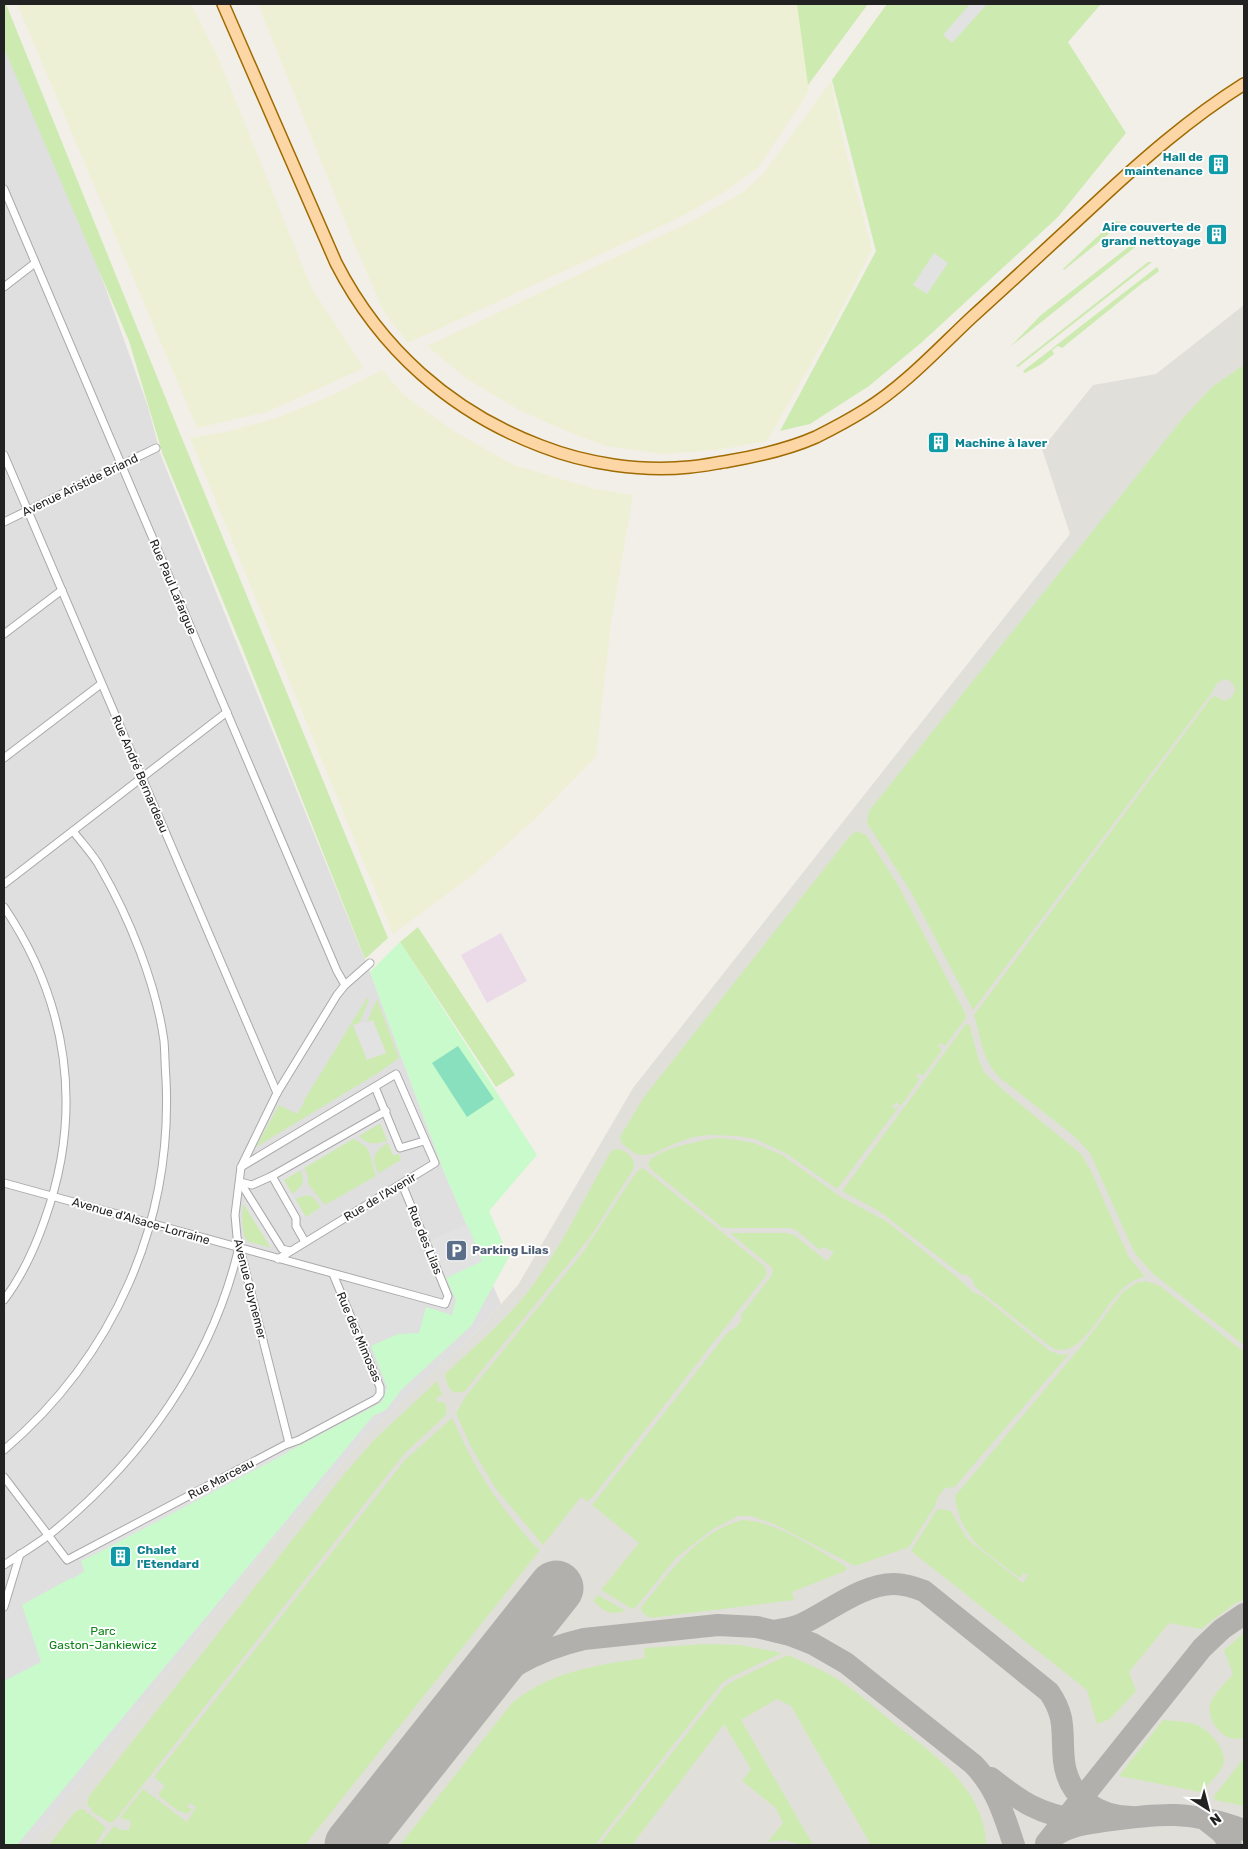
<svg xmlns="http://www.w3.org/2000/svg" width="1248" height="1849" font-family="Rubik,sans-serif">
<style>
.residential{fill:#e0dfdf}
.industrial{fill:#ebdbe8}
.airport{fill:#e1dfda}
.farmland{fill:#eef0d5}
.grass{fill:#cdebb0}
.park{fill:#c8facc}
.pitch{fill:#88e0be}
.parking{fill:#e2e2e2}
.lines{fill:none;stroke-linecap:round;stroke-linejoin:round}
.taxiway{stroke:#b1b0ac;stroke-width:22}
.runway{stroke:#b1b0ac;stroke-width:55}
.minor-casing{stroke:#a9a9a9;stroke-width:9}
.primary-casing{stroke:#a06b00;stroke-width:14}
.minor{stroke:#fff;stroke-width:7}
.primary{stroke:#fcd6a4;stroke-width:11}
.labels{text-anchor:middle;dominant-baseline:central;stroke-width:4;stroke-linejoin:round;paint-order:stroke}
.culture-label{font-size:12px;font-weight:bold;fill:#0d838f;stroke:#fff;text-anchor:end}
.street-label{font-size:12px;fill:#222;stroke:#fff}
.service-label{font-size:12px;font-weight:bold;fill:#4e5e75;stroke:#fff;text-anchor:start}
.park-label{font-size:12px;fill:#0c8416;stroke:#fff}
</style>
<rect width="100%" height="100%" fill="#f2efe9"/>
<polygon class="residential" points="4,4 148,407 161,456 370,972 444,1172 501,1304 477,1331 365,1436 317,1493 274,1538 31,1845 4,1845"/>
<polygon class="industrial" points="501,933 527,981 487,1003 461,955"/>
<polygon class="airport" points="1244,305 1244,1845 31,1845 274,1538 317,1493 365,1436 477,1331 518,1285 633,1088 1070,534 1042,449 1093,385 1156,374"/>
<g class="farmland">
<polygon points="17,4 191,4 218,57 311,287 364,368 267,412 197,428"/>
<polygon points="258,4 797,4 809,91 758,168 723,193 679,218 408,343 384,312 356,248"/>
<polygon points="831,81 844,145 872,250 835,322 767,441 718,450 662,454 606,446 566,431 521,411 467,379 427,346 686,224 743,192 764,173"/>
<polygon points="382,370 404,395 452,430 514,465 595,489 633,495 611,623 596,757 536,818 474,874 393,934 190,438 225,432 277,418 339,392"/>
</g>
<g class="grass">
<polygon points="4,4 6,4 181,436 388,938 365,959 243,650 163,455 129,341 4,48"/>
<polygon points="797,4 868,4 808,85"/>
<polygon points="887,4 1101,4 1068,42 1126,133 1058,217 921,343 869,386 810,424 780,431 876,251 832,80"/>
<polygon points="1114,221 1120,222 1121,224 1064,270 1063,269"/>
<polygon points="1136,241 1139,244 1010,347 1041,315"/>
<polygon points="1148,262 1152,262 1018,367 1016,366"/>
<polygon points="1157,267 1159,271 1146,281 1145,281 1062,348 1058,346 1052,350 1054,354 1040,365 1025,373 1023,371"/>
<path d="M1244,365V1345L1152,1273L1134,1252L1090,1153L1074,1136L1000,1078C981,1058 982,1040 974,1015L1211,698L1215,696L1224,701L1231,698L1235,691C1235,685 1231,680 1225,679L1217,683L1211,694L973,1010L911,892L867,823L869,811L1183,418L1212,387Z"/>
<polygon points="857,831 866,835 898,885 964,1011 966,1018 945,1046 940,1043 938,1046 942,1050 923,1076 918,1073 916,1076 920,1079 901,1106 896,1102 892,1108 894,1109 896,1107 898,1108 837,1189 787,1154 755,1139 737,1136 710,1135 693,1137 674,1144 652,1154 644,1155 636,1154 622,1144 620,1137 644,1097 850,836"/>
<polygon points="418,927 515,1075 496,1087 400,942"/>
<polygon points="367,998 369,999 360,1022 353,1025 356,1032 373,1020 367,1022 377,999 399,1058 378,1073 256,1147 279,1105 297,1114 304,1103 303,1102"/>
<path d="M966,1024H969L979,1061L984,1072L1003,1090L1081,1154L1091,1171L1128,1256L1145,1277C1106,1282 1090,1363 1052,1348L975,1287L972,1279L965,1274L962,1275L879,1211L842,1191Z"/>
<path d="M381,1123L388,1140C377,1145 366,1145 359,1136Z"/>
<path d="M353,1138C358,1142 363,1144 367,1148C369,1149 374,1170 376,1176L325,1205L308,1184V1176L304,1167Z"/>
<path d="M718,1138L738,1140L754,1143L782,1155L841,1197L886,1221L959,1279L973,1292L982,1296L1050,1351L1061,1355L1069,1354L953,1489V1487L945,1488L938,1497L935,1506L909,1547L855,1566L774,1524L751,1516H738L713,1529L686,1550L676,1558L637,1606L632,1609L601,1590L639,1543L592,1505L727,1333L735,1328L742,1320L741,1315L772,1275L773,1270L769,1265L730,1233H786L794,1235L827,1261L834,1252L823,1247L820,1250L796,1230L790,1228H723L652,1170L648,1164C653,1149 703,1140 718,1138Z"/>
<path d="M388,1143L393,1155L399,1154L401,1160L379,1173C370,1159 374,1151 388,1143Z"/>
<path d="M617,1149C627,1150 635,1158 634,1168L591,1236L465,1391C451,1396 447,1388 445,1374C473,1348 503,1323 527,1293C560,1250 584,1199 611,1151Z"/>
<polygon points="643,1168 765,1267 767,1274 592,1498 587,1501 581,1497 543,1545 496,1489 471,1447 456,1413 466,1396 584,1251 633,1177 638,1171"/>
<path d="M300,1170C306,1182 302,1187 292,1194L283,1180Z"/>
<polygon points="307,1195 313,1197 321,1207 306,1217 295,1199"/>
<path d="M243,1203L271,1248L247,1241C241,1231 242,1215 243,1203Z"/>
<path d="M1146,1281L1160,1286L1244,1352V1599L1234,1604L1201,1629L1169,1623L1129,1672L1136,1691L1110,1719L1097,1724L1087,1690L911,1551L936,1511L940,1509L951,1511L966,1537L973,1544L1023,1583L1028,1575L1024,1573L1020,1578C988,1553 960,1541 955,1496L1084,1343L1123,1292L1136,1283Z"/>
<path d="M437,1381L442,1395L436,1398L438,1403L443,1401C447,1407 448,1411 444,1417L405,1453L116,1819L110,1823L91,1811L92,1808L87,1806L89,1796L346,1472L374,1440Z"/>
<path d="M452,1418C470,1457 486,1487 514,1521C522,1531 530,1542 540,1550L305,1845H99L114,1826L121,1830H129L131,1821L120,1818L143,1789L187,1822L196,1807L190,1803L187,1807L191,1809H193L187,1814L177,1810L159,1796V1793L165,1786L154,1777L405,1460Z"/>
<path d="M743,1520C778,1522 812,1547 842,1564L847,1568L845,1571L792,1592L794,1600L650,1618L642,1612L641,1608L643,1605C670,1572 699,1530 743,1520Z"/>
<path d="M598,1595L626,1611C604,1615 609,1613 593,1601Z"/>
<path d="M1244,1633V1737C1226,1746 1204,1720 1211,1702C1215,1692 1226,1683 1233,1674L1224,1650Z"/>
<path d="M706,1644L741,1645L782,1653L731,1677L721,1684L595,1845H400L512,1703C551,1671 597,1665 645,1658L644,1648Z"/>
<path d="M788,1655C799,1660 811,1665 823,1671C849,1684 873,1706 896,1725C935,1755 985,1790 986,1845H871L791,1706L777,1699L741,1720L813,1845H803L785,1840L768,1842L783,1823L776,1808L742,1781L751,1769L724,1724L632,1845H599L724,1687L735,1680Z"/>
<path d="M1163,1720C1173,1721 1185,1721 1194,1724C1207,1727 1229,1751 1223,1765C1219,1775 1208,1784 1201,1792L1119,1776Z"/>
<polygon points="1244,1758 1244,1806 1215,1800 1214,1796"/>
<polygon points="80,1809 85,1810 87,1814 89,1813 106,1828 95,1845 49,1845 75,1812"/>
</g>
<polygon class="park" points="400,942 537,1155 489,1211 509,1257 471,1326 402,1389 386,1410 373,1416 17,1845 4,1845 4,1681 41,1662 22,1605 71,1578 73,1579 84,1571 81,1561 382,1402 387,1387 371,1346 398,1334 419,1333 426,1307 452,1315 456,1300 446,1278 482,1261 444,1172 370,972"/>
<polygon class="pitch" points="458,1046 494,1099 467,1117 432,1063"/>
<g class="parking">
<polygon points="970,4 987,4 952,43 943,35"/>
<polygon points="934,253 948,263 927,294 913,285"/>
<polygon points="373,1020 386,1053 367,1060 353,1025"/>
<polygon points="381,1116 385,1118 399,1154 393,1155 380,1123 284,1180 306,1217 298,1216 277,1181 277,1176"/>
<polygon points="248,1196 274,1241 271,1248 243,1203"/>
<polygon points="467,1224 482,1261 446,1278 431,1240"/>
<polygon points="287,1446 287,1453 88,1558 82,1555"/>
</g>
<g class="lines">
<g class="taxiway">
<path d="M775,1631C784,1629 793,1628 802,1624C830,1611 862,1584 894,1584C905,1584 914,1587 924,1591L1049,1692C1067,1718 1061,1732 1064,1761C1068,1797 1098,1817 1132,1817"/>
<path d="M459,1710C497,1673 532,1651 584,1639L718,1625L757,1627L790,1635L813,1644L846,1663L973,1764C996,1787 1004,1815 1014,1845"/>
<path d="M991,1778C1021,1802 1039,1814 1078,1820"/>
<polyline points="1207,1821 1221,1832 1231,1845"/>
<path d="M1054,1836C1070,1825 1086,1824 1105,1821C1161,1813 1190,1810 1244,1830"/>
<polyline points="1046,1843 1202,1648 1222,1629 1244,1614"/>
</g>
<polyline class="runway" points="352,1845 556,1588"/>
<defs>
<g id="minor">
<polyline points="4,189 337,971 345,985"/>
<polyline points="4,287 35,263"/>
<polyline points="4,455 277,1093"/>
<polyline points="4,522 156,448"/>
<polyline points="4,634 62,590"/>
<polyline points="4,758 101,684"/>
<polyline points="4,884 227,712"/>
<path d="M4,907C68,1002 84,1110 45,1219C35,1248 22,1276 4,1300"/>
<polyline points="375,1087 400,1148 424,1141"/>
<polyline points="241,1167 396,1074 435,1163 278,1259"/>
<polyline points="272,1176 296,1218 296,1226 305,1242"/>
<polyline points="240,1182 252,1185 272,1176 386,1111"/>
<polyline points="240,1182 282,1249 290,1251"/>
<polyline points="4,1183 445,1304 448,1296 402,1184"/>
<polyline points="289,1443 237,1237 235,1215 241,1167 277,1093 337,995 345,985 370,963"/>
<path d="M4,1450C114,1356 173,1223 166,1079C165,1066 165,1053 164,1041C156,983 129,917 100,867C93,854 82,843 73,831"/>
<polyline points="4,1477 67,1560 285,1445 299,1440 376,1399 380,1394 380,1387 333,1274"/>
<path d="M4,1565C20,1554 38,1544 54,1531C142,1459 211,1363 238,1251"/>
<polyline points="4,1607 20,1554"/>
</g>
<path id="primary" d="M223,4L336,263C380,349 451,412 541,446C587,464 641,472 690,467C703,466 716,463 729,461C758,456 789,449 816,437C832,429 849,420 865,410C904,386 938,349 971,318C1013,280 1054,242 1095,204C1142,160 1190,118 1244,84"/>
</defs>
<use href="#minor" class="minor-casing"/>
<use href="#primary" class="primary-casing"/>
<use href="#minor" class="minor"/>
<use href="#primary" class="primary"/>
</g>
<defs>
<symbol id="building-square" viewBox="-11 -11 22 22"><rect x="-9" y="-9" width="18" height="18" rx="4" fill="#0f9aa8" stroke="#fff"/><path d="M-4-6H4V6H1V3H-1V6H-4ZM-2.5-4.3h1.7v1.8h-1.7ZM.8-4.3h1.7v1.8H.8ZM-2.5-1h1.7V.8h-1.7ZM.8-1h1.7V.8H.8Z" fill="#fff"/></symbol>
<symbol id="parking-square" viewBox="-11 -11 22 22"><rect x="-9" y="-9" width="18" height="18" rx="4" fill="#5c6f8a" stroke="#fff"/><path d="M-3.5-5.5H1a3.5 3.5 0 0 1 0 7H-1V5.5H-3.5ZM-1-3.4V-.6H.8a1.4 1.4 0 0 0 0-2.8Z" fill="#fff"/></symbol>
</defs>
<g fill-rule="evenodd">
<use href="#building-square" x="1206" y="152" width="25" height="25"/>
<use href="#building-square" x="1204" y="222" width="25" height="25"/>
<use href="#building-square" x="926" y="430" width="25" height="25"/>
<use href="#parking-square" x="444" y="1238" width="25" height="25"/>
<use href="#building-square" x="108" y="1544" width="25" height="25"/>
</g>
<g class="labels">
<g class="culture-label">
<text x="1203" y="157">Hall de<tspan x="1203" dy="14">maintenance</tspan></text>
<text x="1201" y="227">Aire couverte de<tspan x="1201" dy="14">grand nettoyage</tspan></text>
<text x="955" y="443" text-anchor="start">Machine à laver</text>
<text x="137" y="1550" text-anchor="start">Chalet<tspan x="137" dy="14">l'Etendard</tspan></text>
</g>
<g class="street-label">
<text transform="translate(80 485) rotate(-26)">Avenue Aristide Briand</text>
<text transform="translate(173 587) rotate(67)">Rue Paul Lafargue</text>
<text transform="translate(140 774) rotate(67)">Rue André Bernardeau</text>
<text transform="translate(380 1197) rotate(-31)">Rue de l'Avenir</text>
<text transform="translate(141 1221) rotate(16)">Avenue d'Alsace-Lorraine</text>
<text transform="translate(425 1240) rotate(68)">Rue des Lilas</text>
<text transform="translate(250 1289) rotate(76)">Avenue Guynemer</text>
<text transform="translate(359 1337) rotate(67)">Rue des Mimosas</text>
<text transform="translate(221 1479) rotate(-28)">Rue Marceau</text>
</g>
<g class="service-label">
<text x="472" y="1250">Parking Lilas</text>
</g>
<g class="park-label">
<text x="103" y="1631">Parc<tspan x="103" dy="14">Gaston-Jankiewicz</tspan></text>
</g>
</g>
<rect width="1248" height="1849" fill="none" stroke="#222222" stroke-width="10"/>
<g transform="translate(1208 1809) rotate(144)" stroke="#ffffff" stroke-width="4" paint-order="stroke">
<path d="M0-4L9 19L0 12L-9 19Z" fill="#222222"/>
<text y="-8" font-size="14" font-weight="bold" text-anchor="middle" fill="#222222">N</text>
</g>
</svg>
